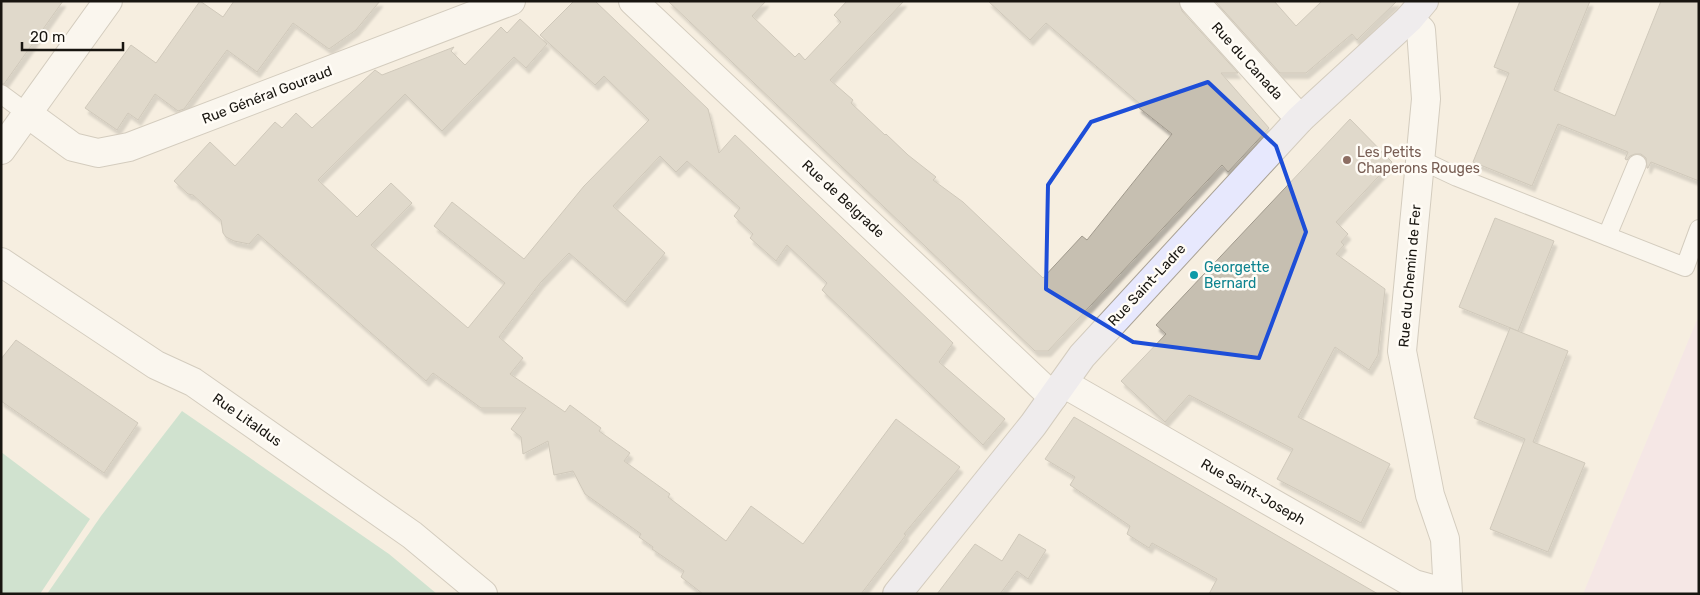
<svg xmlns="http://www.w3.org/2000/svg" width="1700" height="595" font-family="Rubik,sans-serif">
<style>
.education{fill:#f4deeb}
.green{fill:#a2d3ba}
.building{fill:#c6bfb1;stroke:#a19a8d;filter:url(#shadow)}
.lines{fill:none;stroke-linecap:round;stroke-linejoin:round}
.lane-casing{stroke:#aaa295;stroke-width:20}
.street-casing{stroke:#aaa295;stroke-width:30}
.secondary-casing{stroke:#aaa295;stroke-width:30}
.lane{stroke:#fff;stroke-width:18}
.street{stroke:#fff;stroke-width:28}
.secondary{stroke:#e7e8fd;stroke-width:28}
.marked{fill:none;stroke:#1d4ed8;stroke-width:4;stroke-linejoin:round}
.education-dot{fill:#8d6e63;stroke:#fffcf6;stroke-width:2}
.culture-dot{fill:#0f9aa8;stroke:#fffcf6;stroke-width:2}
.labels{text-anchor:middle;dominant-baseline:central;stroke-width:5;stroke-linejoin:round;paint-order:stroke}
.street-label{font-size:14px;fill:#181510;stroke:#fffcf6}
.education-label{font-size:14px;fill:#785e54;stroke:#fffcf6;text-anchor:start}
.culture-label{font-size:14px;fill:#0d838f;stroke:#fffcf6;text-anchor:start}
</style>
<defs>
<filter id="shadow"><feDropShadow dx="3" dy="5.5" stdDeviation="1" flood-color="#0004"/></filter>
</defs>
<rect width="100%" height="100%" fill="#f6eee0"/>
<polygon class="education" points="1699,315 1699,594 1583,594"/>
<g class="green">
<polygon points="182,411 389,554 437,594 47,594 101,516"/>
<polygon points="1,452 90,519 40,594 1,594"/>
</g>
<g class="building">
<polygon points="1,1 63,1 4,84 1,84"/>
<polygon points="200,1 223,17 234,1 380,1 356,30 329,49 293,23 257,72 227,50 184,109 178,111 155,94 138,120 128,113 117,130 85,108 131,45 156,63"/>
<polygon points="574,1 595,1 708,109 719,153 735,135 953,343 939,362 1005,419 983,445 822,290 827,283 787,245 776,261 750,238 753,234 734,216 740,208 687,161 676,172 660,156 613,206 665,253 625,302 569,253 541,282 499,337 523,358 510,374 565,412 570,405 601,428 599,431 630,453 624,461 670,494 668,497 726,541 751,506 803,544 896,419 960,467 904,534 906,535 861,594 703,594 681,577 684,571 652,549 653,547 639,537 641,534 585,494 573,471 554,475 548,441 523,454 521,437 511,429 526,408 481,408 433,373 426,381 258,234 249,244 234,241 226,237 223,233 221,220 193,195 188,194 174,181 210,142 235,166 275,122 282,128 296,113 312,128 375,70 382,75 454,47 451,51 465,65 501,27 507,33 520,19 547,44 526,68 514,57 442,131 405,94 318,180 357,217 391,183 412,203 371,245 468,328 505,283 434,226 452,202 524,259 584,186 649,120 604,76 595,85 540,35"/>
<polygon points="668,1 766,1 752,16 795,57 799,53 805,60 841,22 834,15 847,1 904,1 830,80 853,100 851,103 885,135 886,134 908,155 936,177 933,180 963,202 1043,278 1082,236 1087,240 1172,134 1138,107 1140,104 1046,23 1030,40 988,1 1179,1 1182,11 1238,73 1221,73 1269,128 1228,172 1222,165 1048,351 1035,351"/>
<polygon points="1215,1 1274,1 1296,26 1322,1 1397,1 1357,40 1352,34 1306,73 1280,73"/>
<polygon points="1520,1 1590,1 1554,90 1615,116 1661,1 1699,1 1699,181 1651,162 1648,168 1647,168 1646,158 1641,154 1635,154 1630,156 1627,160 1625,159 1628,152 1558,124 1532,186 1473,162 1509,73 1494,67"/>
<polygon points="1350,119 1392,162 1336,222 1348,234 1341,242 1344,245 1336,254 1385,289 1378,355 1369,370 1335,347 1298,417 1390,464 1361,523 1277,479 1293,449 1189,395 1165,422 1121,381 1166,334 1156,325"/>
<polygon points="1495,218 1554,241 1518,331 1459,307"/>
<polygon points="1510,328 1568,351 1533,442 1585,463 1548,552 1490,529 1525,439 1474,418"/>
<polygon points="16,340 138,423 104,473 1,401 1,359"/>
<polygon points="1074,417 1259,525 1378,594 1209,594 1217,579 1152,543 1149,548 1127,534 1130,526 1070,485 1075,477 1045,459"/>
<polygon points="1019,534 1046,550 1028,579 1017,571 1000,594 937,594 975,544 1002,561"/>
</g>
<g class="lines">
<defs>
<g id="lane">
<polyline points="1,94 28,114"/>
<polyline points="1421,160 1457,177 1685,267 1699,229"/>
<polyline points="1607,236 1637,164"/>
</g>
<g id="street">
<polyline points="633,1 1053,397"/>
<polyline points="1194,1 1300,119"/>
<polyline points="1409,19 1421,30 1426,99 1402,351 1430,495 1445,539 1448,594"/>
<polyline points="28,114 73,147 98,153 129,147 511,1"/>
<polyline points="1,150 108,1"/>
<polyline points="1,262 156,365 193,382 412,535 483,594"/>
<polyline points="1063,383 1414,584 1447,593"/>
</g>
<polyline id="secondary" points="897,594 1033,425 1082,356 1300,119 1409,19 1424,1"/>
</defs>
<use href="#lane" class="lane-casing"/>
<use href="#street" class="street-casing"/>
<use href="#secondary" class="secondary-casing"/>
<use href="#lane" class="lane"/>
<use href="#street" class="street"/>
<use href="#secondary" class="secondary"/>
</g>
<path d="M0 0H1700V595H0ZM1208,82L1276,146L1306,232L1259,358L1133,342L1046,289L1048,185L1091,122Z" fill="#f6eee0" fill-opacity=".55" fill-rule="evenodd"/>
<path class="marked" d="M1208,82L1276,146L1306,232L1259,358L1133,342L1046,289L1048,185L1091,122Z"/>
<circle class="education-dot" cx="1347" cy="160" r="5"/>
<circle class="culture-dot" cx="1194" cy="275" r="5"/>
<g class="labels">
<g class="street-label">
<text transform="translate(1247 61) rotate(48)">Rue du Canada</text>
<text transform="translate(267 95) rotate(-21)">Rue Général Gouraud</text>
<text transform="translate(843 199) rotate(43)">Rue de Belgrade</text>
<text transform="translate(1410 276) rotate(-85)">Rue du Chemin de Fer</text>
<text transform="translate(1147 285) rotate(-47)">Rue Saint-Ladre</text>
<text transform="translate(247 420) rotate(35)">Rue Litaldus</text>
<text transform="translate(1253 492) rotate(30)">Rue Saint-Joseph</text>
</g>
<g class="education-label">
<text x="1357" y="152">Les Petits<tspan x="1357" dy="16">Chaperons Rouges</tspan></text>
</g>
<g class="culture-label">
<text x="1204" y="267">Georgette<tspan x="1204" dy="16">Bernard</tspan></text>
</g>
</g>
<rect width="1700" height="595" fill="none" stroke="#181510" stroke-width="5"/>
<path d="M22 42v8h101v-8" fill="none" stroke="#181510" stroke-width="2.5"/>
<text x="30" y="42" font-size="15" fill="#181510" stroke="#fffcf6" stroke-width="4" paint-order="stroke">20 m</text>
</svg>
